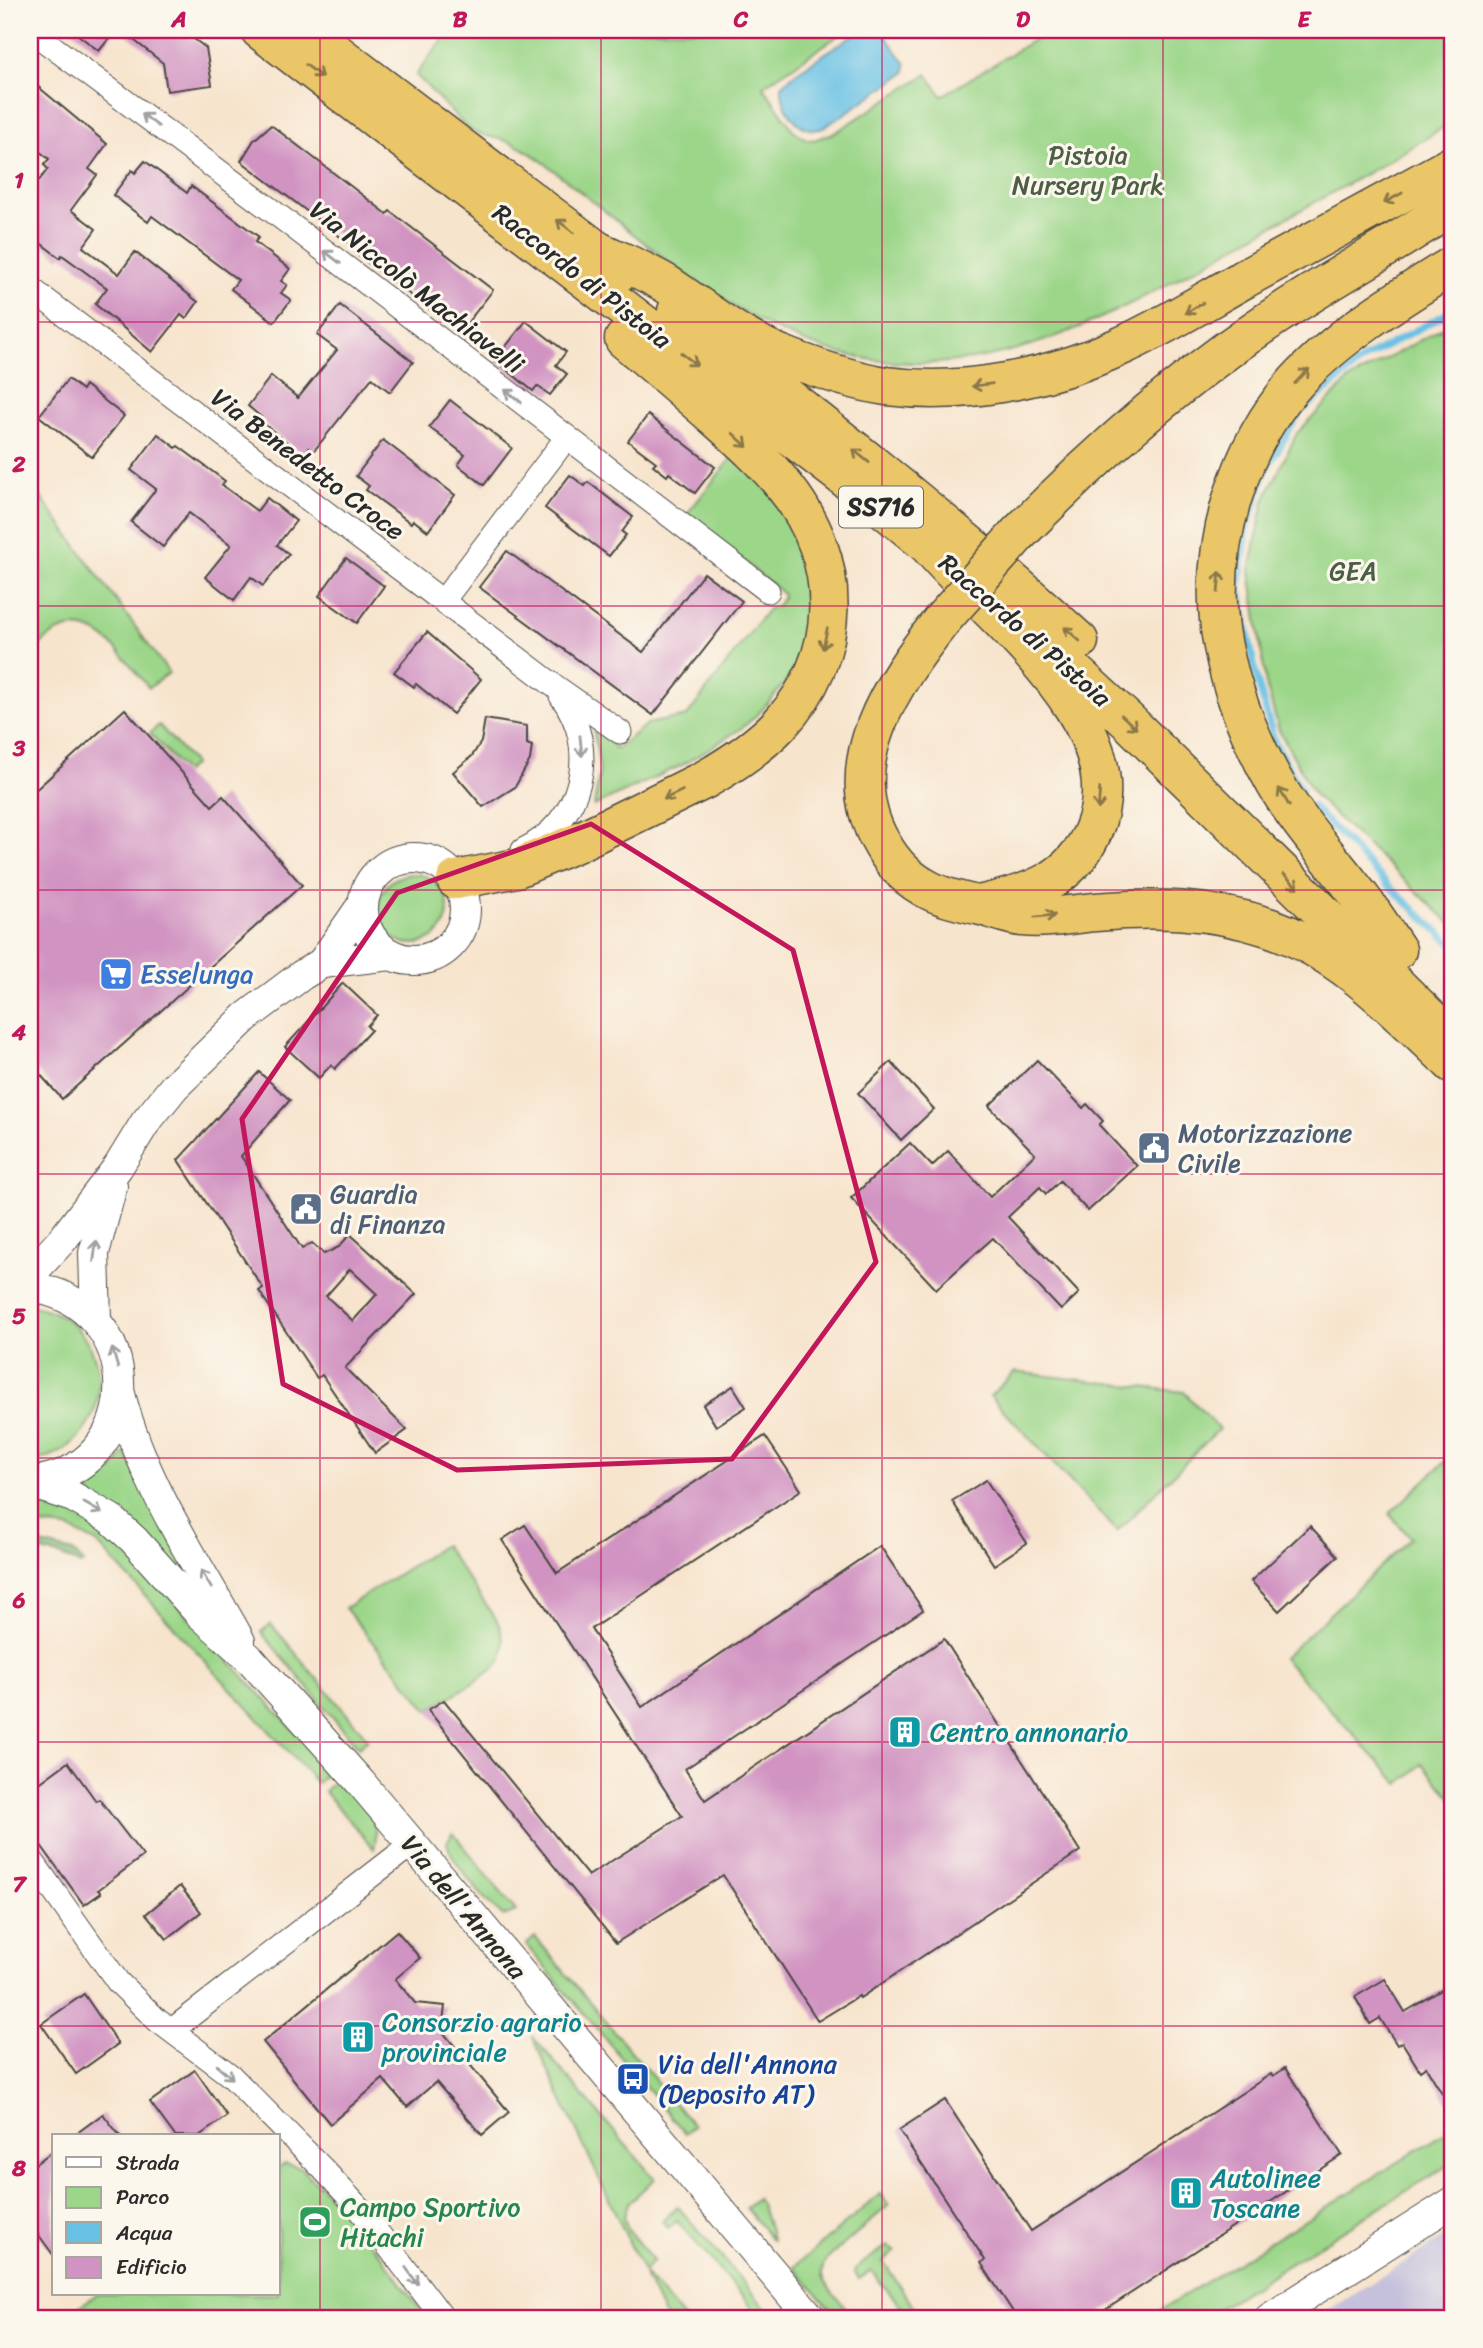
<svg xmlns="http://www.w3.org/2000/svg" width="1483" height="2348" font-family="Sriracha,sans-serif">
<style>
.industrial{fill:#c5c0db}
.green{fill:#9bd689;stroke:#63805a;stroke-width:2}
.forest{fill:#7cb775;stroke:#547150;stroke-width:2}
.water{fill:#67c1e5;stroke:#497688;stroke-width:2}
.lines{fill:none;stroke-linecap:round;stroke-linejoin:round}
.stream{stroke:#67c1e5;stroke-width:7}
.building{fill:#d194c2;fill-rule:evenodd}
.minor-casing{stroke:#4a4743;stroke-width:25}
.tertiary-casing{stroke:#4a4743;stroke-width:32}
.trunk-casing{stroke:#4a4743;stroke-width:41}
.motorway-casing{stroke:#4a4743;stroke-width:41}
.minor{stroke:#fff;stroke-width:23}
.tertiary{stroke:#fff;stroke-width:30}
.trunk{stroke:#ebc669;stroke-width:38}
.motorway{stroke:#ebc669;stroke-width:38}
.motorway-bridge-casing{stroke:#4a4743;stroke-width:41;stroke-linecap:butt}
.motorway-bridge{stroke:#ebc669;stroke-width:38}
.oneway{stroke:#8b784a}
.oneway2{stroke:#a0a0a0}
.marked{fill:none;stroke:#c2185b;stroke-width:5;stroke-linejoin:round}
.grid{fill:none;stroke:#c2185b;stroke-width:2;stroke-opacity:0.55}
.labels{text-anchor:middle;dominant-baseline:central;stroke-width:6;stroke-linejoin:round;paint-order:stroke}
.shield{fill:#fbf7ec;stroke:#696865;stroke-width:2}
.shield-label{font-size:24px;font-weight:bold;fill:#2b2b2b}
.park-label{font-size:26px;fill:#4d5e47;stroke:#fbf7ec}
.street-label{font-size:26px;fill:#2b2b2b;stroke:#fbf7ec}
.shop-label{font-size:26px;fill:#366cbe;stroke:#fbf7ec;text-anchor:start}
.service-label{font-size:26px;fill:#4e5e75;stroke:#fbf7ec;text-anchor:start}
.culture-label{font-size:26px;fill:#0d838f;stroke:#fbf7ec;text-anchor:start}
.transit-label{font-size:26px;fill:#164399;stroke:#fbf7ec;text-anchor:start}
.leisure-label{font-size:26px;fill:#27864d;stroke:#fbf7ec;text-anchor:start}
.neatline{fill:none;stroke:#c2185b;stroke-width:2.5}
.grid-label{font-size:23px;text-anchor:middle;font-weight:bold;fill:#c2185b}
</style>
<rect width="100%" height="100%" fill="#fbf7ec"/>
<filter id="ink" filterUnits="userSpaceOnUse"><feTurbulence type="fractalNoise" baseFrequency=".0143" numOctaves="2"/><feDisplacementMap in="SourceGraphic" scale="14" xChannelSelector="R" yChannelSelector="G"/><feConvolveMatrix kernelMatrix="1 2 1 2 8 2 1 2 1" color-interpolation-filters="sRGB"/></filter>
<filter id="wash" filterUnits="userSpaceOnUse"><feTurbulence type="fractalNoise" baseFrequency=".00686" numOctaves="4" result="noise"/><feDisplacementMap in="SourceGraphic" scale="28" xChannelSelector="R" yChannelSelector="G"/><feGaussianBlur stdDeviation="1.57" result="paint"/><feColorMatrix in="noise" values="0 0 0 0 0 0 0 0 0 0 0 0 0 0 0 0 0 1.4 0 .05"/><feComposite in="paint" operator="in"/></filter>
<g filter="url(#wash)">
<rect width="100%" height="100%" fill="#f7e4cd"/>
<polygon class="industrial" points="1453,2232 1453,2318 1315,2318 1331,2308"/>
<g class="green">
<path d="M450,30H847L763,86L793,130L806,139L814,140L836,132L927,74L942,96L1050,30H1453V121C1387,164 1316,201 1247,240C1116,313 985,396 828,350C736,322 662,256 588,198C565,180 542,158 516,145C502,137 484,138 471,130C458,122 429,87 416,75Z"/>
<polygon points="1453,322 1453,926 1315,796 1279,730 1266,684 1250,570 1264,501 1297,433 1349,380"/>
<polygon points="737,451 805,538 811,635 792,675 761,711 742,728 682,765 594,806 600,770 594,731 596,726 599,727 616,749 647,724 687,716 768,609 778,605 783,597 782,593 687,514"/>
<path d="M30,482L169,673L149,688C125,660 94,607 52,635C43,641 34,649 33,660C30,683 42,702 30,724Z"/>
<polygon points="159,725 194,764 185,772 150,733"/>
<circle cx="413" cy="909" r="35"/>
<path d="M30,1306C121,1317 122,1450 30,1461Z"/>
<polygon points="1015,1372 1184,1392 1219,1429 1117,1531 990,1396"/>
<polygon points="125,1453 214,1606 90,1495 89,1488 113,1469"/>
<polygon points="1453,1454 1453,1799 1422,1764 1399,1784 1283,1658 1411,1538 1389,1514"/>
<polygon points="30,1505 61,1508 95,1520 169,1596 331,1770 317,1783 97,1543 68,1528 30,1524"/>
<path d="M444,1545L496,1619C502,1630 507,1649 500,1661C493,1674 442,1701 428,1710L345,1608Z"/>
<polygon points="271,1624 368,1739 358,1747 261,1632"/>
<path d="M339,1778C357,1800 383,1818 374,1849L324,1791Z"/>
<path d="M453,1833L516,1911L504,1916C490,1908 448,1857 447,1842Z"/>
<polygon points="535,1937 694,2126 685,2133 526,1945"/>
<polygon points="532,2036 655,2179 629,2202 624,2216 628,2230 653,2261 643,2271 683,2318 665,2318"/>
<polygon points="1453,2128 1453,2162 1203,2318 1148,2318"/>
<polygon points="285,2164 301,2168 322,2188 382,2256 426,2318 63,2318 97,2294 278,2294 278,2167"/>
<path d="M880,2194L889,2205L826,2260C812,2280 844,2304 856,2318H839L794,2267Z"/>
<polygon points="757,2199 762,2206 773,2241 746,2208"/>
<polygon points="678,2207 774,2318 761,2318 677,2221 668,2228 662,2221"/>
<polygon points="887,2246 895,2252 883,2261 921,2318 911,2318 871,2271 859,2279 855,2273 856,2268"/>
</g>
<path class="forest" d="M30,1541L73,1552L84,1563L80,1565C64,1555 49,1552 30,1550Z"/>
<path class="water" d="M861,30H881L906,64L905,73L825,127C802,139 780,108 782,86L794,74Z"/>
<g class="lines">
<g class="stream">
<polyline points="1302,791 1275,743 1257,680 1239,587 1247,529 1267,468 1300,412 1365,358 1453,310"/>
<polyline points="1312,806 1390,887 1453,945"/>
</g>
</g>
<g id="blocks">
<g class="building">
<polygon points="72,30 116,30 99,51"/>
<polygon points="121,30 182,30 206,48 212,85 167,91 163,63"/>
<polygon points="30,80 107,144 89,169 97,175 71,210 96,229 83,247 119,274 135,252 198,302 186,319 181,315 152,352 95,304 107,288 62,255 60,258 30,235 30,192 48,169 44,165 49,159 30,144"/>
<polygon points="271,125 387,214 390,211 493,290 460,332 356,254 359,251 241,161 254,140"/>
<polygon points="145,161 187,193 191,186 259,237 255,242 290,269 281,281 287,285 281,293 291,300 274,322 231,289 238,280 152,216 148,222 113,195 132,170 135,173"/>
<polygon points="340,305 413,362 390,392 372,378 313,452 309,448 303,455 259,420 261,417 248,406 271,376 298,398 337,350 317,335"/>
<polygon points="526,321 566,352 556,365 567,374 550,395 537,386 533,391 495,360"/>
<polygon points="68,379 82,390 85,385 124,416 92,457 39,416"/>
<polygon points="450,400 512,448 484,485 458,465 465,455 429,427"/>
<polygon points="648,415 715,467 695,493 669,473 667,476 653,465 656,462 628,441"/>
<polygon points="158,434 176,448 178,446 225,481 222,485 257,511 267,498 296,521 277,545 289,554 263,586 251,577 234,600 205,577 231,545 189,513 163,547 131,522 156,489 131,470"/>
<polygon points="383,440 455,495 428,531 413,520 411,523 366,490 369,486 356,476"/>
<polygon points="570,475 585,486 588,482 633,517 622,532 626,535 609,556 545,508"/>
<polygon points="507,551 643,652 704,573 742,601 653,715 479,587"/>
<polygon points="346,558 384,586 357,623 319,596"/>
<polygon points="427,632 481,679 453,714 416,684 414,687 394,672"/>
<polygon points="125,709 212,806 223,796 302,885 62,1099 30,1063 30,795"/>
<polygon points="485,719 527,726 527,744 532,746 530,760 515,787 483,807 453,772 472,756 481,742"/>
<polygon points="343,983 377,1015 367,1026 371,1030 335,1069 331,1065 319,1078 285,1047"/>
<polygon points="1037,1060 1083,1108 1087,1104 1103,1121 1099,1125 1137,1166 1088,1211 1060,1181 1046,1194 1040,1187 1008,1217 1079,1293 1061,1310 993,1238 936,1289 851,1198 910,1143 932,1166 948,1151 990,1197 1035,1154 989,1106"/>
<polygon points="891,1062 934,1109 901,1140 858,1093"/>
<path d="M259,1072L290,1100L241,1156L302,1249L312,1243L324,1254L339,1247L350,1234L416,1294L345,1368L407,1430L375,1453L322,1375L317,1378L259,1291L263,1288L178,1160ZM350,1269L377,1294L353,1321L326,1296Z"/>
<polygon points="733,1386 746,1407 716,1426 703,1405"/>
<polygon points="765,1436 801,1490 591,1629 642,1707 880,1546 923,1610 685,1769 705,1800 944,1639 1080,1851 860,1998 859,1996 818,2021 723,1875 616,1943 428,1710 444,1700 588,1876 682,1816 502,1540 525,1525 557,1573"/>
<polygon points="986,1480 1027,1543 994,1565 952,1501"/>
<polygon points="1310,1526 1338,1556 1279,1611 1251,1581"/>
<polygon points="68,1762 96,1801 99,1799 143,1856 98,1890 101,1893 84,1905 30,1830 30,1790"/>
<polygon points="180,1886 201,1912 167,1939 146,1914"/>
<polygon points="397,1931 420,1958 395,1979 415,2003 445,2006 442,2031 509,2112 482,2135 436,2082 407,2107 383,2079 330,2124 263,2042"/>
<polygon points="1385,1979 1405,2012 1453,1983 1453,2111 1426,2067 1420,2071 1402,2042 1397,2045 1380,2018 1370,2024 1355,1997"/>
<polygon points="84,1994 118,2044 76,2074 41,2024"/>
<polygon points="1285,2068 1342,2155 1093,2318 1017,2318 981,2263 985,2260 899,2130 945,2100 1031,2231 1271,2074 1273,2076"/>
<polygon points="195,2070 227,2116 199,2136 175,2136 150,2102"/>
<polygon points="103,2114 120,2136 73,2136"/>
<polygon points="54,2150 54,2256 30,2223 30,2168"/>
</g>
</g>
</g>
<g filter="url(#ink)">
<use href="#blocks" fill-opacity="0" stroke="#4a4743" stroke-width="2"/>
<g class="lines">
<defs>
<g id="minor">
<polyline points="30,30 283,219 768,591"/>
<polyline points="30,288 553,685 620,732"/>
<polyline points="443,601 567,437"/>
<path d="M523,850C583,821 600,749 561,696"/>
<polyline points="30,1858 118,1982 157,2020 231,2076 323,2169 359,2208 443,2318"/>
<polyline points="172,2030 412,1844"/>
</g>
<g id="tertiary">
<circle cx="414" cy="909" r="51"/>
<polyline points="322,963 363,904"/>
<polyline points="30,1275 63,1239 118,1167 145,1123 174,1087 246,1017 302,975 322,963 391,955"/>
<path d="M30,1287C149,1303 149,1471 30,1482"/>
<polyline points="96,1319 94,1253 112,1186"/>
<path d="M120,1394C143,1484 196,1561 240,1641"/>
<polyline points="30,1483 73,1497 111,1519 134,1540 199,1613 251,1660 361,1783 811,2318"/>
<polyline points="1270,2318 1453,2202"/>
</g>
<g id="trunk">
<polyline points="260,30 871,498 956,568"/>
<polyline points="306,30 623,270"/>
<path d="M677,311C814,417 951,524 1079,641"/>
<polyline points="1029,630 1129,722 1433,1021"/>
<path d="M456,880L517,868L576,843L706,779C732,764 758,747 779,725C844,656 844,560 785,487C763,459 736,436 709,412C681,388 653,363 624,339"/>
</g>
<g id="motorway">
<path d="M596,250C620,261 646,271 668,285C710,313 740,340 790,358C821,370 853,381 886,386C964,396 1048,379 1119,347C1162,328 1203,302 1244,279C1314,241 1384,203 1453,165"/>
<path d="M1018,534C1091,460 1169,389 1255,330C1319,285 1389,249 1453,205"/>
<path d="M930,547C989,618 1138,724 1093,831C1072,880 1031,893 983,904"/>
<path d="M942,620C893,682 835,765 882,844C893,864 910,881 931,891C947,899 964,902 981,906C994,909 1008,916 1022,917C1045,920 1072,914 1095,912C1154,907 1211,908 1268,927C1342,951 1398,1012 1453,1064"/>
<path d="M1397,950C1386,934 1376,917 1364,902C1334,862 1300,826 1275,783C1248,735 1228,684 1220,629C1209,544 1239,446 1296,382C1339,335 1399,299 1453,265"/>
</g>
</defs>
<use href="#minor" class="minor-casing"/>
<use href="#tertiary" class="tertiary-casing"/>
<use href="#trunk" class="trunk-casing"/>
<use href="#motorway" class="motorway-casing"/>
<use href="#minor" class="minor"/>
<use href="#tertiary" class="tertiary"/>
<use href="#trunk" class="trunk"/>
<use href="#motorway" class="motorway"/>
<defs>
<polyline id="motorway-bridge" points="942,620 1018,534"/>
</defs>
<use href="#motorway-bridge" class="motorway-bridge-casing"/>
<use href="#motorway-bridge" class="motorway-bridge"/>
</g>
<defs><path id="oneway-shaft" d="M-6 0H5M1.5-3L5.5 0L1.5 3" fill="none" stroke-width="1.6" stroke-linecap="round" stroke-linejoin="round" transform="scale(1.75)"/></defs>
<g class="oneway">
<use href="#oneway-shaft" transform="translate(314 71) rotate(37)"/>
<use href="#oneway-shaft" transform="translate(1393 198) rotate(151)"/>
<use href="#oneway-shaft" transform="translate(565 226) rotate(-143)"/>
<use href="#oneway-shaft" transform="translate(1194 308) rotate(150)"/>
<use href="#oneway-shaft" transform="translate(689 359) rotate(38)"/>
<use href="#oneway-shaft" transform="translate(1302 376) rotate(-46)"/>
<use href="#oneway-shaft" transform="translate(982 385) rotate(172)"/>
<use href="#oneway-shaft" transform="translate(740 440) rotate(43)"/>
<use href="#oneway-shaft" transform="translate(861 456) rotate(-141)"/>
<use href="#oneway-shaft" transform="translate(1219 582) rotate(-85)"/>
<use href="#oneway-shaft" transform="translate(1072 634) rotate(-138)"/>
<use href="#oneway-shaft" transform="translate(825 639) rotate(102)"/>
<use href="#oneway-shaft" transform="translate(1129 722) rotate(43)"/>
<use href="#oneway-shaft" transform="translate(673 795) rotate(154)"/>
<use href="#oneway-shaft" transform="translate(1284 797) rotate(-121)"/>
<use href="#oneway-shaft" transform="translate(1099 799) rotate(94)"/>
<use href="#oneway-shaft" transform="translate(1291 881) rotate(44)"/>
<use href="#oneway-shaft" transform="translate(1045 916) rotate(-6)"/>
</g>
<g class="oneway2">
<use href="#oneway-shaft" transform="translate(150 120) rotate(-143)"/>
<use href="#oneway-shaft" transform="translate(332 257) rotate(-142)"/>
<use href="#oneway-shaft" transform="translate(513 396) rotate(-142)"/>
<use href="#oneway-shaft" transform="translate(581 746) rotate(84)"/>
<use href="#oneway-shaft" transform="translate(95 1251) rotate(-83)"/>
<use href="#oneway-shaft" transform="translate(115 1358) rotate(-106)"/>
<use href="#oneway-shaft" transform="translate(93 1508) rotate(30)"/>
<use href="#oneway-shaft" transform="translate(206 1579) rotate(-120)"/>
<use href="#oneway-shaft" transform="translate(225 2072) rotate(41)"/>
<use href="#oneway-shaft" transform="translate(412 2276) rotate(54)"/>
</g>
</g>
<path class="marked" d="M591,824L793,950L876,1262L732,1459L457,1470L283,1384L242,1119L397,893Z"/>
<path class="grid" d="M320,30V2318M601,30V2318M882,30V2318M1163,30V2318M30,322H1453M30,606H1453M30,890H1453M30,1174H1453M30,1458H1453M30,1742H1453M30,2026H1453"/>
<defs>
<symbol id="supermarket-square" viewBox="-11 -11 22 22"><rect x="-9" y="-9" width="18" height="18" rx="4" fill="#3f7fe0" stroke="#fbf7ec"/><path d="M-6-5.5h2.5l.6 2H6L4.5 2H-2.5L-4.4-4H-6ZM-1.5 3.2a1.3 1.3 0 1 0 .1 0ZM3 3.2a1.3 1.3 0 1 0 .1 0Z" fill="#fff"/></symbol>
<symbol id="civic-square" viewBox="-11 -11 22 22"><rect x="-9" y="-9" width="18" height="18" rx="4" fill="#5c6f8a" stroke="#fbf7ec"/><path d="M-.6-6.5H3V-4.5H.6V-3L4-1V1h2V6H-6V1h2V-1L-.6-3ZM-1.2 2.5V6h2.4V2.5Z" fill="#fff"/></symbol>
<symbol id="building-square" viewBox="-11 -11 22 22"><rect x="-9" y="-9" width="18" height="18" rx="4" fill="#0f9aa8" stroke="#fbf7ec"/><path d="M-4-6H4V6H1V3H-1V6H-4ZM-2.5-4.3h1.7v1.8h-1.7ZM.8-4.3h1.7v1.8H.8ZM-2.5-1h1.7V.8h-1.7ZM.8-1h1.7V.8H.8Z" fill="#fff"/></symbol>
<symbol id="bus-square" viewBox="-11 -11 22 22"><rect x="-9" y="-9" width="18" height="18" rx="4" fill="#1a4fb4" stroke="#fbf7ec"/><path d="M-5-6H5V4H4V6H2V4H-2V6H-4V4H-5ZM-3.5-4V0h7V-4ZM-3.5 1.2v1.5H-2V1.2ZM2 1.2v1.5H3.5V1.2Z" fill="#fff"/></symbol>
<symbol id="stadium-square" viewBox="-11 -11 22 22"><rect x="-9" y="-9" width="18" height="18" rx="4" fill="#2e9e5b" stroke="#fbf7ec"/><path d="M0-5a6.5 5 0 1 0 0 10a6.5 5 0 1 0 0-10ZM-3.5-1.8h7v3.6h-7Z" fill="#fff"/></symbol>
</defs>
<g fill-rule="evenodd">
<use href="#supermarket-square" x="97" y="955" width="38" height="38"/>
<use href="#civic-square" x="1135" y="1129" width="38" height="38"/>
<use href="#civic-square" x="287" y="1190" width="38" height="38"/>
<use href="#building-square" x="886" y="1713" width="38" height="38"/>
<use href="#building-square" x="339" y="2018" width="38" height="38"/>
<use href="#bus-square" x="614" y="2060" width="38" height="38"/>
<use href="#building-square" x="1167" y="2174" width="38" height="38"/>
<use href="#stadium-square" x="296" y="2203" width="38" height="38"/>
</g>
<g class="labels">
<rect class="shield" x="839" y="486.5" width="84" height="41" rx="5"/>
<g class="shield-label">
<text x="881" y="507">SS716</text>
</g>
<g class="park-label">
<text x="1088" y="155">Pistoia<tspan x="1088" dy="30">Nursery Park</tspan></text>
<text x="1353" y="571">GEA</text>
</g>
<g class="street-label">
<text transform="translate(582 276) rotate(38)">Raccordo di Pistoia</text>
<text transform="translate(417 287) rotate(38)">Via Niccolò Machiavelli</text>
<text transform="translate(308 464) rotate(37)">Via Benedetto Croce</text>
<text transform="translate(1025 630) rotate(41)">Raccordo di Pistoia</text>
<text transform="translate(464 1907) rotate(50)">Via dell'Annona</text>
</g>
<g class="shop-label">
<text x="140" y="974">Esselunga</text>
</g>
<g class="service-label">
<text x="1178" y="1133">Motorizzazione<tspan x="1178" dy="30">Civile</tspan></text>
<text x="330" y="1194">Guardia<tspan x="330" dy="30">di Finanza</tspan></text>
</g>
<g class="culture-label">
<text x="930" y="1732">Centro annonario</text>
<text x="382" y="2022">Consorzio agrario<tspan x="382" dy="30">provinciale</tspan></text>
<text x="1210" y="2178">Autolinee<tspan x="1210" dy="30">Toscane</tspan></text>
</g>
<g class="transit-label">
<text x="658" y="2064">Via dell'Annona<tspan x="658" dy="30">(Deposito AT)</tspan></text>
</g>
<g class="leisure-label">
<text x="340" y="2207">Campo Sportivo<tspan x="340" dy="30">Hitachi</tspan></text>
</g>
</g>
<rect width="1483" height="2348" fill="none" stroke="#fbf7ec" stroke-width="77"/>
<rect x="52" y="2134" width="228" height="161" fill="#fbf7ec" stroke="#a8a59f" stroke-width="2"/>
<rect x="66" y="2157" width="35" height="10" fill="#ffffff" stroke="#a8a59f" stroke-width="2"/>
<text x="116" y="2170" font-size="21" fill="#2b2b2b">Strada</text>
<rect x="66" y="2187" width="35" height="21" fill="#9bd689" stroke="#a8a59f" stroke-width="2"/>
<text x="116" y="2204" font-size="21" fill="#2b2b2b">Parco</text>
<rect x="66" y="2222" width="35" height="21" fill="#67c1e5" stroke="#a8a59f" stroke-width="2"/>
<text x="116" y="2240" font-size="21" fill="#2b2b2b">Acqua</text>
<rect x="66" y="2257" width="35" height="21" fill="#d194c2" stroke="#a8a59f" stroke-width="2"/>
<text x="116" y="2274" font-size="21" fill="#2b2b2b">Edificio</text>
<rect x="38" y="38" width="1406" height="2272" class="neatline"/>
<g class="grid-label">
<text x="179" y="27">A</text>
<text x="460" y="27">B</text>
<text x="741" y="27">C</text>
<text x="1023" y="27">D</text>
<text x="1304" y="27">E</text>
<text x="19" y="188">1</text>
<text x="19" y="472">2</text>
<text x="19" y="756">3</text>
<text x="19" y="1040">4</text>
<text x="19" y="1324">5</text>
<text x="19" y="1608">6</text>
<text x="19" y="1892">7</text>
<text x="19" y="2176">8</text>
</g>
</svg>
